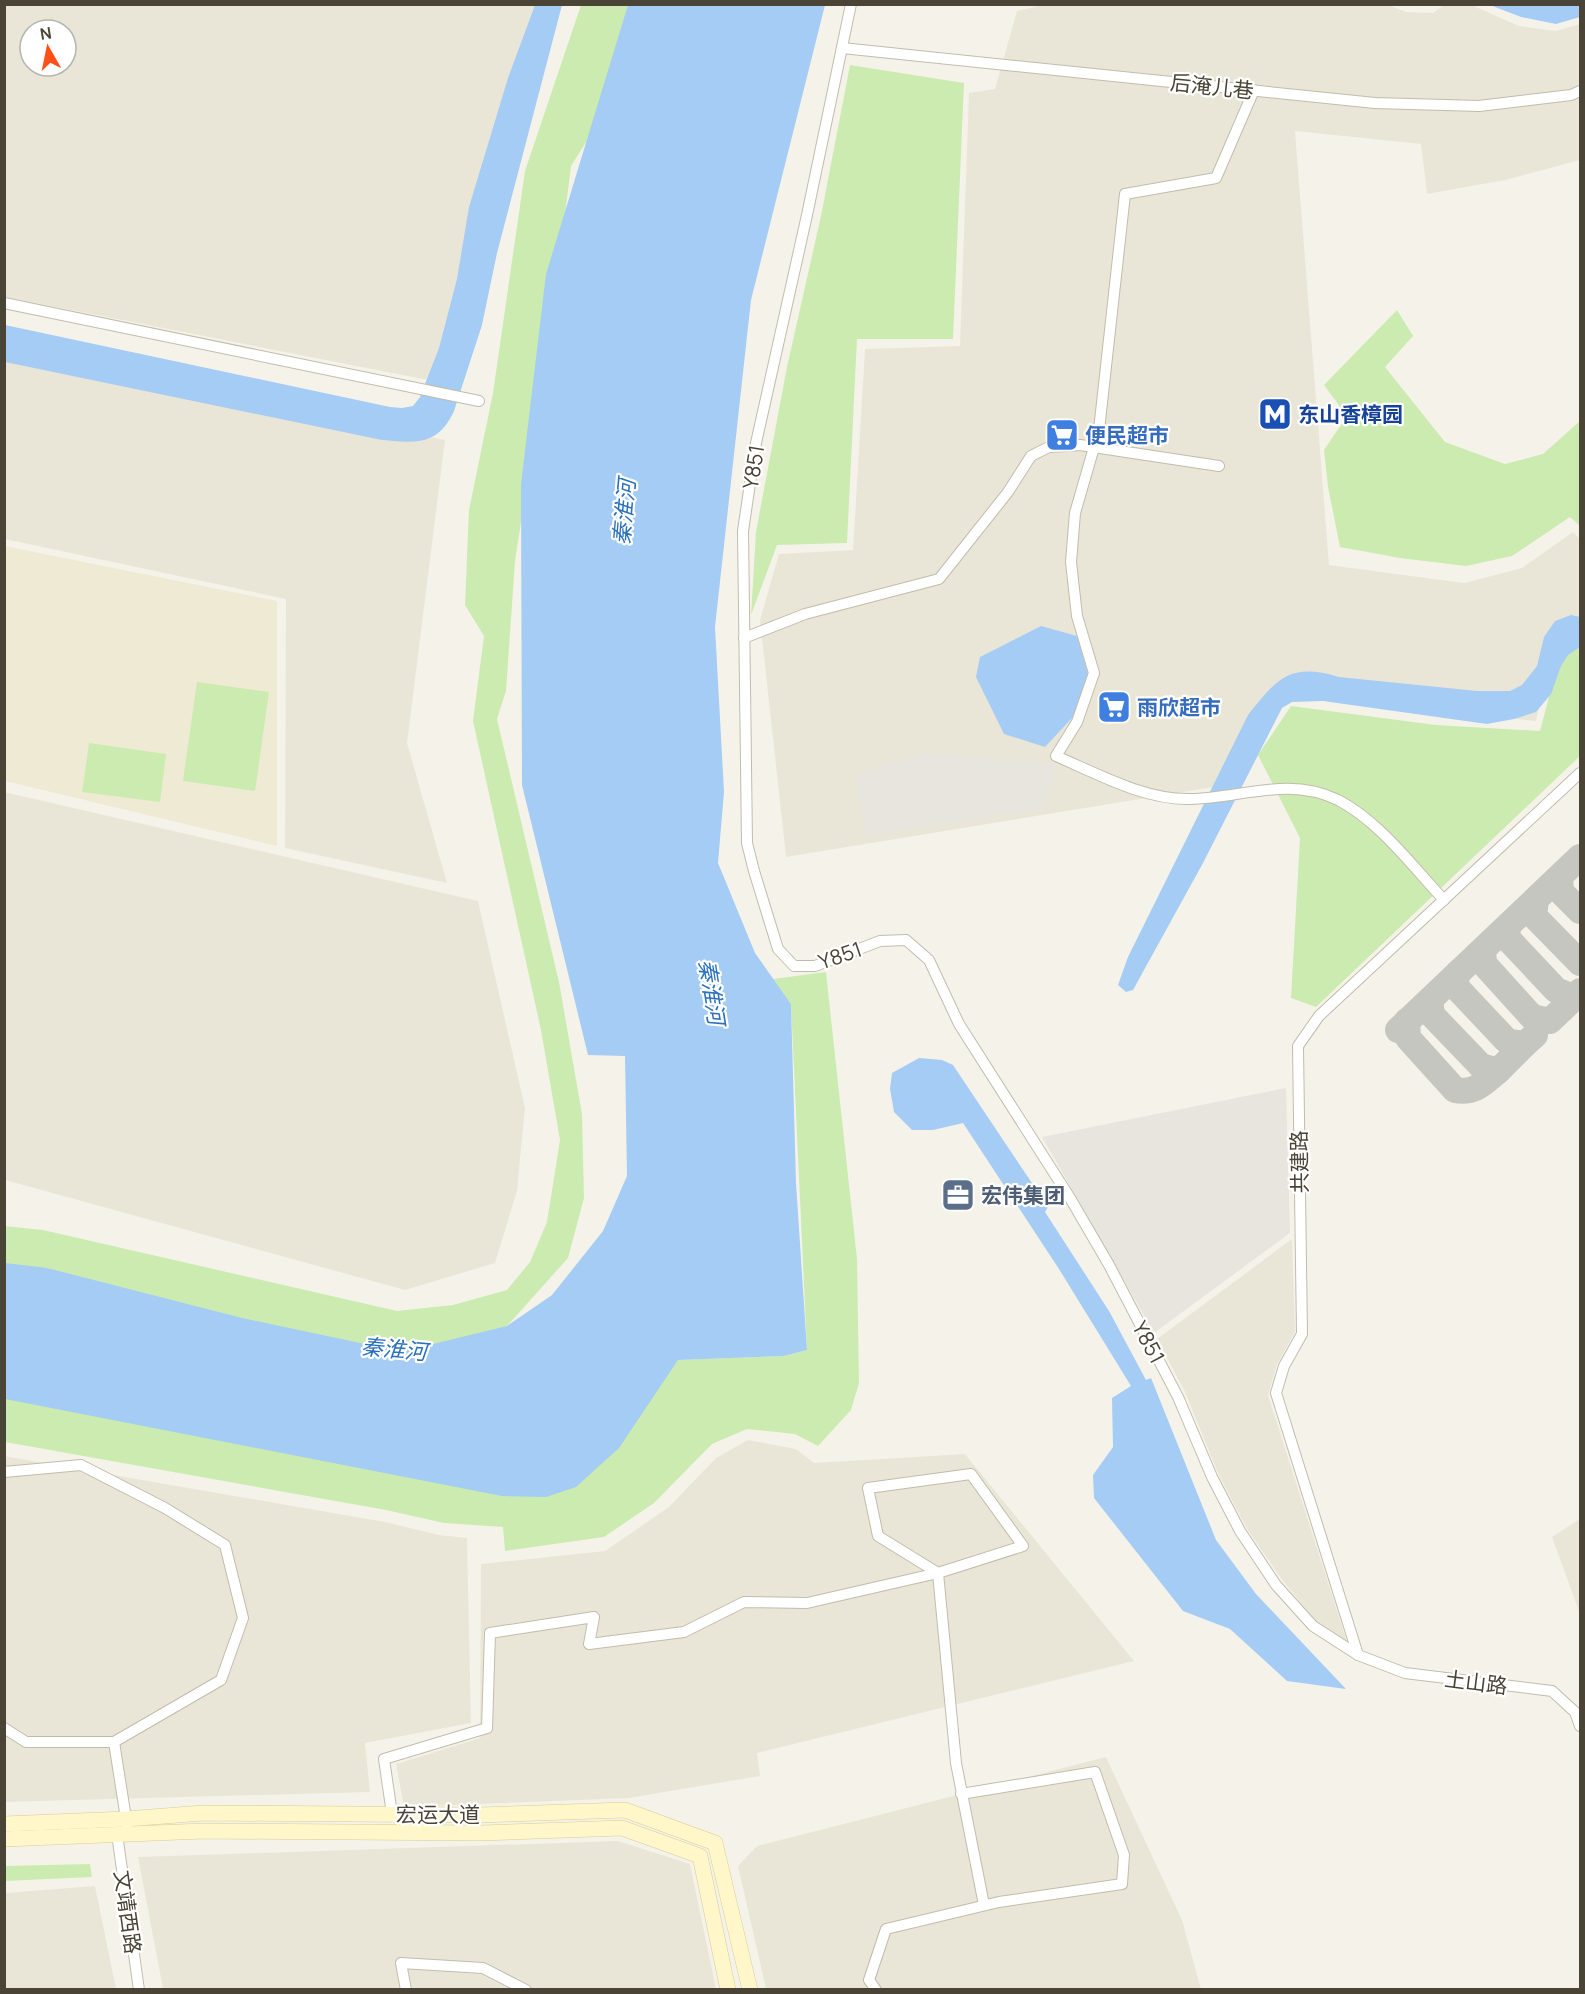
<svg xmlns="http://www.w3.org/2000/svg" width="1585" height="1994" font-family="Manrope,'Noto Sans SC',sans-serif">
<style>
.residential{fill:#eae6d7;fill-rule:evenodd}
.industrial{fill:#e8e4de}
.education{fill:#efead3}
.green{fill:#cbebb1}
.water{fill:#a4ccf4}
.lines{fill:none;stroke-linecap:round;stroke-linejoin:round}
.taxiway{stroke:#c6c6c0;stroke-width:26}
.street-casing{stroke:#c2bcab;stroke-width:12}
.secondary-casing{stroke:#d7cc97;stroke-width:16}
.street{stroke:#fff;stroke-width:10}
.secondary{stroke:#fff7ca;stroke-width:15}
.labels{text-anchor:middle;dominant-baseline:central;stroke-width:4.5;stroke-linejoin:round;paint-order:stroke}
.street-label{font-size:21px;fill:#4a4437;stroke:#fff}
.transit-label{font-size:21px;font-weight:bold;fill:#164399;stroke:#fff;text-anchor:start}
.shop-label{font-size:21px;font-weight:bold;fill:#366cbe;stroke:#fff;text-anchor:start}
.service-label{font-size:21px;font-weight:bold;fill:#4e5e75;stroke:#fff;text-anchor:start}
.water-label{font-size:22px;font-style:italic;fill:#2a70bc;stroke:#fff}
</style>
<rect width="100%" height="100%" fill="#f5f3e9"/>
<g class="residential">
<polygon points="1048,4 1386,4 1406,12 1433,13 1444,5 1469,4 1519,26 1556,31 1580,24 1580,160 1505,180 1427,194 1421,144 1295,131 1329,565 1464,583 1522,568 1573,532 1580,539 1580,648 1554,641 1536,721 1287,696 1220,786 786,857 760,620 779,554 853,550 865,349 960,346 969,93 995,89 1017,11"/>
<path d="M4,5H543L438,382L5,297ZM30,30H66V66H30Z"/>
<polygon points="5,346 445,440 407,743 447,883 285,848 286,599 5,539"/>
<polygon points="4,792 478,901 525,1108 517,1191 495,1263 405,1290 5,1180"/>
<polygon points="1292,1239 1295,1332 1277,1364 1268,1395 1347,1642 1317,1623 1283,1581 1247,1529 1218,1473 1185,1392 1157,1339"/>
<polygon points="748,1440 796,1449 814,1463 965,1454 1134,1661 757,1753 760,1776 629,1798 404,1807 396,1764 480,1738 481,1564 605,1551 669,1507 716,1458"/>
<polygon points="4,1456 385,1522 439,1535 467,1538 471,1723 365,1743 370,1792 5,1802"/>
<polygon points="1580,1519 1580,1614 1552,1537"/>
<polygon points="1106,1757 1182,1920 1201,1989 766,1989 738,1866 757,1846"/>
<polygon points="618,1841 690,1864 716,1989 163,1989 138,1857"/>
<polygon points="95,1886 116,1989 5,1989 5,1893"/>
</g>
<g class="industrial">
<polygon points="924,753 1056,763 1044,808 866,836 855,775"/>
<polygon points="1286,1088 1290,1233 1154,1333 1042,1137"/>
</g>
<polygon class="education" points="5,546 277,601 277,846 5,781"/>
<g class="green">
<polygon points="581,5 633,5 605,112 571,166 551,328 515,561 506,691 497,719 559,982 582,1114 584,1198 568,1258 507,1326 678,1360 784,1356 807,1350 791,1004 773,979 826,972 857,1259 859,1383 851,1410 818,1446 795,1434 747,1429 712,1444 654,1503 604,1537 505,1551 503,1527 444,1523 386,1510 5,1442 4,1226 43,1230 397,1311 453,1305 507,1290 530,1262 547,1222 560,1140 541,1030 473,721 484,636 465,605 469,510 493,393 525,171"/>
<polygon points="850,65 964,83 953,339 857,339 847,543 777,545 751,615 756,532 787,367 821,216"/>
<polygon points="1397,310 1413,336 1385,367 1445,442 1505,464 1543,454 1580,421 1580,526 1570,517 1512,556 1466,566 1400,558 1340,547 1328,487 1324,450 1347,416 1324,385"/>
<polygon points="1562,647 1580,648 1580,756 1316,1007 1291,998 1300,838 1258,755 1291,706 1436,725 1540,731"/>
<polygon points="197,682 269,692 255,791 183,781"/>
<polygon points="89,743 166,754 160,802 82,792"/>
<polygon points="90,1864 92,1877 5,1881 5,1866"/>
</g>
<g class="water">
<path d="M535,5H562L497,253L482,325L454,411C438,446 416,443 382,440L5,362V325L390,407L402,408L413,406L420,397L439,348L457,279L469,207L508,78Z"/>
<polygon points="628,5 825,5 751,300 715,627 724,792 718,863 755,953 791,1004 796,1183 807,1350 784,1356 678,1360 619,1448 576,1487 546,1497 502,1496 5,1399 5,1263 47,1268 242,1318 379,1347 425,1346 507,1326 552,1295 603,1231 627,1176 625,1056 588,1055 522,785 521,484 546,274"/>
<polygon points="1490,5 1580,5 1580,17 1556,24 1521,17"/>
<path d="M1571,615L1580,617V647L1568,655L1561,666L1551,694L1536,712L1514,719L1487,724L1323,701L1292,702L1282,708L1203,863L1133,990L1126,992L1118,985L1128,957L1248,715C1277,679 1289,662 1339,677L1477,691H1510L1522,685L1537,666L1544,637L1555,621Z"/>
<polygon points="1041,626 1077,636 1088,674 1073,717 1045,747 1004,734 976,677 980,657"/>
<polygon points="919,1058 942,1060 953,1065 1048,1207 1045,1212 1109,1311 1146,1380 1151,1378 1216,1540 1256,1594 1346,1689 1287,1681 1230,1629 1183,1611 1094,1498 1093,1475 1113,1447 1112,1398 1131,1386 1059,1269 963,1123 933,1130 912,1130 894,1112 890,1089 892,1073"/>
</g>
<g class="lines">
<g class="taxiway">
<polyline points="1560,877 1561,892 1580,911"/>
<polyline points="1536,900 1534,916 1580,963"/>
<polyline points="1509,925 1507,932 1509,940 1556,990 1568,995 1577,995 1580,991"/>
<polyline points="1483,950 1484,964 1532,1017 1550,1021 1577,995"/>
<polyline points="1458,973 1456,980 1457,988 1506,1040 1511,1042 1525,1044 1535,1035"/>
<polyline points="1430,1000 1432,1015 1481,1066 1498,1071 1525,1044"/>
<path d="M1407,1021L1408,1038L1455,1090C1474,1094 1484,1083 1498,1071"/>
<polyline points="1398,1030 1580,857"/>
</g>
<defs>
<g id="street">
<polyline points="851,4 807,215 756,443 743,531 747,843 754,871 778,949 794,966 815,966 880,941 906,940 929,960 959,1024 1070,1198 1109,1265 1178,1397 1212,1477 1240,1531 1276,1585 1313,1626 1358,1655 1405,1673 1552,1691 1575,1712 1580,1726"/>
<polyline points="842,48 1375,103 1479,106 1571,95 1580,91"/>
<path d="M1254,90L1216,178L1125,194L1099,430L1075,513L1071,562L1077,616L1094,673L1077,722L1056,756C1098,774 1144,800 1190,799C1241,798 1288,776 1338,800C1379,821 1413,867 1444,900"/>
<polyline points="4,303 479,401"/>
<polyline points="744,638 805,614 939,579 1008,492 1031,456 1049,447 1080,445 1219,466"/>
<polyline points="4,1472 81,1465 165,1508 225,1545 243,1618 221,1680 114,1742 26,1742 4,1728"/>
<polyline points="938,1573 956,1763 984,1905"/>
<polyline points="1358,1655 1276,1393 1284,1366 1302,1334 1298,1046 1319,1016 1580,773"/>
<polyline points="114,1742 127,1825"/>
<polyline points="392,1814 384,1759 487,1728 490,1633 594,1617 589,1644 684,1632 744,1602 807,1603 938,1573 1023,1546 971,1474 868,1488 878,1536 938,1573"/>
<polyline points="117,1834 139,1990"/>
<polyline points="406,1990 401,1963 483,1968 526,1990"/>
<polyline points="876,1990 869,1980 886,1929 999,1902 1122,1884 1124,1855 1095,1772 961,1794"/>
</g>
<g id="secondary">
<polyline points="4,1824 126,1819 203,1813 479,1815 625,1810 715,1843 750,1990"/>
<polyline points="4,1839 204,1831 480,1833 622,1828 700,1856 728,1990"/>
</g>
</defs>
<use href="#street" class="street-casing"/>
<use href="#secondary" class="secondary-casing"/>
<use href="#street" class="street"/>
<use href="#secondary" class="secondary"/>
</g>
<defs>
<symbol id="metro-square" viewBox="-11 -11 22 22"><rect x="-9" y="-9" width="18" height="18" rx="4" fill="#1a4fb4" stroke="#fff"/><path d="M-5.5 5V-5H-3L0 0L3-5H5.5V5H3V-.5L0 4L-3-.5V5Z" fill="#fff"/></symbol>
<symbol id="supermarket-square" viewBox="-11 -11 22 22"><rect x="-9" y="-9" width="18" height="18" rx="4" fill="#3f7fe0" stroke="#fff"/><path d="M-6-5.5h2.5l.6 2H6L4.5 2H-2.5L-4.4-4H-6ZM-1.5 3.2a1.3 1.3 0 1 0 .1 0ZM3 3.2a1.3 1.3 0 1 0 .1 0Z" fill="#fff"/></symbol>
<symbol id="office-square" viewBox="-11 -11 22 22"><rect x="-9" y="-9" width="18" height="18" rx="4" fill="#5c6f8a" stroke="#fff"/><path d="M-6-3h4V-5.5h4V-3h4V5H-6ZM-1-4.5V-3h2v-1.5ZM-6 0V1H6V0Z" fill="#fff"/></symbol>
</defs>
<g fill-rule="evenodd">
<use href="#metro-square" x="1256" y="395" width="38" height="38"/>
<use href="#supermarket-square" x="1043" y="416" width="38" height="38"/>
<use href="#supermarket-square" x="1095" y="688" width="38" height="38"/>
<use href="#office-square" x="939" y="1176" width="38" height="38"/>
</g>
<g class="labels">
<g class="street-label">
<text transform="translate(1212 86) rotate(6)">后淹儿巷</text>
<text transform="translate(753 467) rotate(-81)">Y851</text>
<text transform="translate(840 955) rotate(-19)">Y851</text>
<text transform="translate(1299 1162) rotate(-91)">共建路</text>
<text transform="translate(1149 1342) rotate(62)">Y851</text>
<text transform="translate(1476 1682) rotate(7)">土山路</text>
<text x="438" y="1814">宏运大道</text>
<text transform="translate(128 1912) rotate(82)">文靖西路</text>
</g>
<g class="transit-label">
<text x="1298" y="414">东山香樟园</text>
</g>
<g class="shop-label">
<text x="1085" y="435">便民超市</text>
<text x="1137" y="707">雨欣超市</text>
</g>
<g class="service-label">
<text x="981" y="1195">宏伟集团</text>
</g>
<g class="water-label">
<text transform="translate(624 512) rotate(-85)">秦淮河</text>
<text transform="translate(712 992) rotate(81)">秦淮河</text>
<text transform="translate(394 1349) rotate(5)">秦淮河</text>
</g>
</g>
<rect width="1585" height="1994" fill="none" stroke="#4a4437" stroke-width="12"/>
<g transform="translate(48 48) rotate(351)"><circle r="28" fill="#ffffff" stroke="#b7b4af" stroke-width="1.5"/>
<path d="M0-4.5L10 22L0 15L-10 22Z" fill="#ff5017"/>
<text y="-9" font-size="16" font-weight="bold" text-anchor="middle" fill="#4a4437">N</text>
</g>
</svg>
